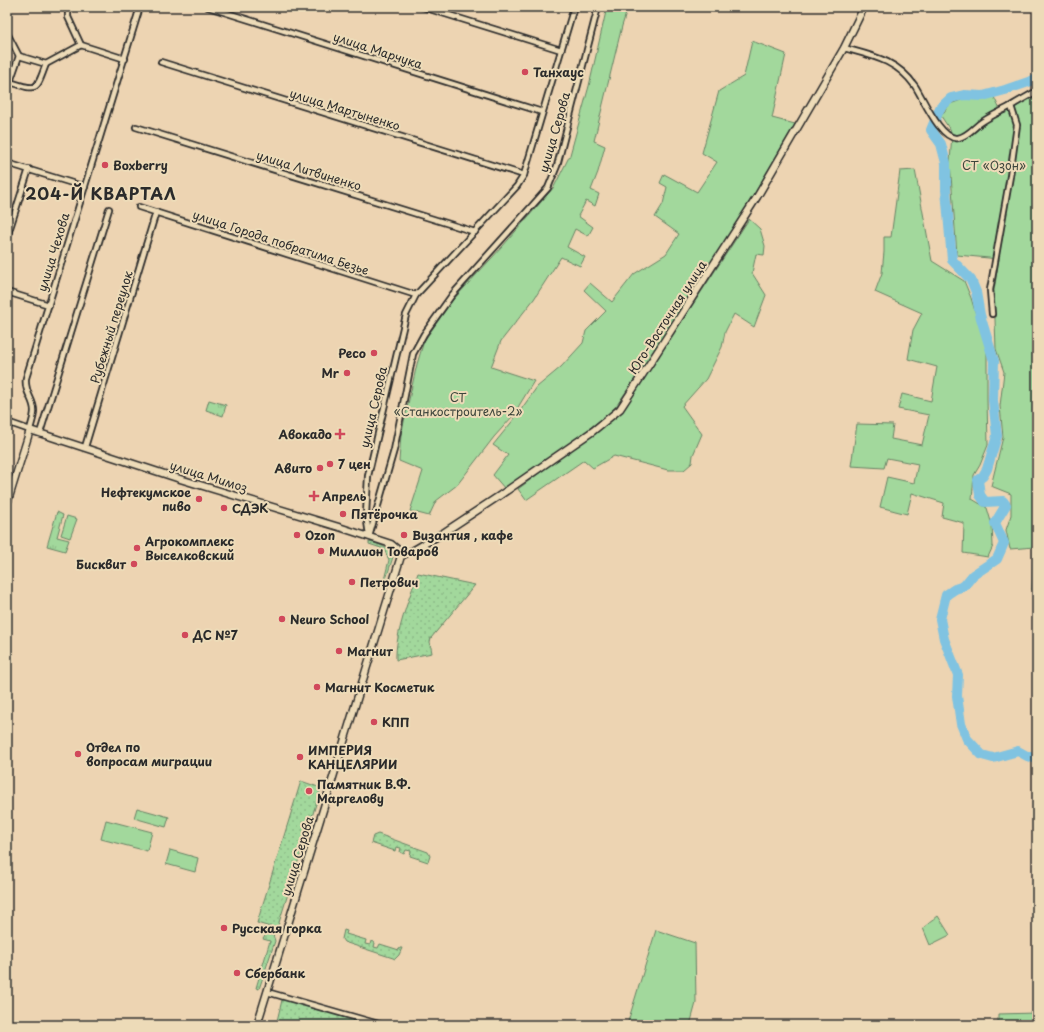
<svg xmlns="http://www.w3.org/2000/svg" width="1044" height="1032" font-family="'Playpen Sans',sans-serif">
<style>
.grass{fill:url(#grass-dots);stroke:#668264}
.park{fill:url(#park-tufts);stroke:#668264}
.garden{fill:#a2d89c;stroke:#668264}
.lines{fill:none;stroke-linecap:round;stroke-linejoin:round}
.river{stroke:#80c3e1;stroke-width:10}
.street-casing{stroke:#2b2b2b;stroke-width:8}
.secondary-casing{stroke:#2b2b2b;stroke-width:9}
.street{stroke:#eddbb8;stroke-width:4.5}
.secondary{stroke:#eddbb8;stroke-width:6}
.poi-dot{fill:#d1495b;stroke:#eddbb8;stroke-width:1.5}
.labels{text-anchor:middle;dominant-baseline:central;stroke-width:4;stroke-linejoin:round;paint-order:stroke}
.street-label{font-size:12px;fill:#2b2b2b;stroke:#eddbb8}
.poi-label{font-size:12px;font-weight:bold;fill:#2b2b2b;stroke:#eddbb8;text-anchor:start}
.park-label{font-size:12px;fill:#3d453c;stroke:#eddbb8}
.district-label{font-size:16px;font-weight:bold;letter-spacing:1px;fill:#2b2b2b;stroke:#eddbb8}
</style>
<defs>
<pattern id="grass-dots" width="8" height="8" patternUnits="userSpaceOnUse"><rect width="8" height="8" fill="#a2d89c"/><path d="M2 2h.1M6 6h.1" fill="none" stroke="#8cba87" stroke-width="1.8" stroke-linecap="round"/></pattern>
<pattern id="park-tufts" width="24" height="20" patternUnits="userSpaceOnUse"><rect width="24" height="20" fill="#a2d89c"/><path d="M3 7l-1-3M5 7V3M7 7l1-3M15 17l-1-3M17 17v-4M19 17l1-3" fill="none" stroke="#8cba87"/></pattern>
</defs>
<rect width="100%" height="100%" fill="#edd4b2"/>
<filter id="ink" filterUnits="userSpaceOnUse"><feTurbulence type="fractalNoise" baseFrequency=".025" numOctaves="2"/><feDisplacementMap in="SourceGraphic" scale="8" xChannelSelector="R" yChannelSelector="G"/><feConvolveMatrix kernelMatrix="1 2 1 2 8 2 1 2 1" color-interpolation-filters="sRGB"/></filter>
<g filter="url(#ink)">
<g class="grass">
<path d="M369,542C378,544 390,547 393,557L385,582L377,589L376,588V586L384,580L389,560L384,549L369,544Z"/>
<path d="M418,573L475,585L431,638L430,642L432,653L396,660C395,633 409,599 418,573Z"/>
<polygon points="301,781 321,788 277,929 257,923"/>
<polygon points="378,834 428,852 430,856 428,862 410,856 411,851 406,850 404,854 400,852 401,848 396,847 395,851 371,843 373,836"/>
<polygon points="344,930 347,931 346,934 366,940 365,944 370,945 371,941 375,943 374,947 378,948 380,944 399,950 400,948 402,948 399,955 395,959 393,958 344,942 342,939"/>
<polygon points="267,934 273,935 275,941 259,989 256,988 270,941 263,939 265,936"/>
<polygon points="282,1000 285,1000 372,1025 295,1025 282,1021 280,1025 276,1025"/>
</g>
<g class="park">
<polygon points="209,400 226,405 223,416 206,410"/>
<polygon points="57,512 63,515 57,537 69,540 65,551 47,546"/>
</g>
<g class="garden">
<polygon points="607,7 628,7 622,26 594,141 605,146 598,172 591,190 599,194 595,206 586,201 578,216 593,227 588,236 575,229 567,247 585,257 580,266 561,257 534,299 501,341 491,367 534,381 512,417 494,437 484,450 457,485 436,501 429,516 410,511 423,471 399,461 401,435 417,364 424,341 452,301 502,247 554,187 570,155 589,86"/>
<polygon points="752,41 786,54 772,118 795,124 753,196 698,284 638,374 617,405 608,414 582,434 505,489 493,475 508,455 493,445 515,418 537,387 561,367 583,343 586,331 606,311 584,290 590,283 612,302 634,274 666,254 679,234 655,217 663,204 667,187 660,183 664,174 697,192 717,162 702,153 719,91 744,76"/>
<polygon points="1037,94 1037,444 1035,446 1037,447 1037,591 1032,590 1034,547 1010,549 1006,530 1011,515 1011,494 991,486 1003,437 1000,406 1004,372 996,349 994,290 999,259 957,255 950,162 952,133 941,116 950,104 964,99 994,97 1002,114"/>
<polygon points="915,170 932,261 964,281 971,298 987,351 987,399 988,445 980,465 974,475 972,499 987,508 992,525 993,546 988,557 963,553 964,523 942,517 944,503 912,493 907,514 880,507 887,477 914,483 918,464 887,458 884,468 851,466 857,424 893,425 891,439 922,445 929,415 898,409 902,394 931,401 937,367 908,359 913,330 922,313 875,292 882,273 884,252 884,237 891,237 900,171"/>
<polygon points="749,219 760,229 765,246 764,255 756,254 752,273 766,295 754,327 734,314 725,332 722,347 706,379 682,406 702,434 693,455 692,463 684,470 668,470 614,456 593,468 584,460 526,500 518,489 582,441 592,436 623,411"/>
<polygon points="67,516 77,519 70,538 61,535"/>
<polygon points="137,808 169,817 166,827 134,818"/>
<polygon points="106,820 152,832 147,851 101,839"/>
<polygon points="170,850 198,858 195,872 166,864"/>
<polygon points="938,916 950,935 930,945 923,928"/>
<polygon points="656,930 695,943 696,1003 690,1025 627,1025"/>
<polygon points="1037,1013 1037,1025 998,1025 998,1014"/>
</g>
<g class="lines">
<polyline class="river" points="1037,79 1005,90 983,96 964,95 951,98 940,108 931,130 941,144 946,163 946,190 952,260 971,280 976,292 980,315 994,361 993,400 997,436 987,469 983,476 978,480 980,495 985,502 1003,501 1006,505 995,523 1004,543 997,559 973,575 964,586 955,589 946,595 940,619 944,639 958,675 957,696 961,724 967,739 982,755 993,758 1018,751 1027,756 1037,759"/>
<defs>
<g id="street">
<polyline points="68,7 68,17 81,45"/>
<polyline points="208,7 542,112"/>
<polyline points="423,7 561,50"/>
<polyline points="7,33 19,56 46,64"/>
<path d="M844,48C873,56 897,60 915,86C923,98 941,141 958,138C966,137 973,129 979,124C988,117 1000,112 1011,106C1019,101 1028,96 1037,91"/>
<polyline points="161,62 524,175"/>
<polyline points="10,82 19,56"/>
<path d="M7,84L10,82C38,91 36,91 46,64L81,45L125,59"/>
<polyline points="136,127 475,232"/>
<polyline points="7,163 85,187"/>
<polyline points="139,207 416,295"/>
<polyline points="7,237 29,169"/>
<polyline points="7,292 49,305"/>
<polyline points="992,314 990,290 1010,176 1017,125 1011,106"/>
<path d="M7,422L30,430C31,424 34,418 34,411C34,399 24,393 26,378L140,7"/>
<polyline points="40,433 109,209"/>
<polyline points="85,447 156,212"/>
<polyline points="369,535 366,515 368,476 406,315 416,295 517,186 524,175 574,7"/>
<polyline points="369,537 394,450 413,354 424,334 452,295 548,188 557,166 598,7"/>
<polyline points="267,992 382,1025"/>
</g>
<g id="secondary">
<polyline points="7,504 30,430 180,479 342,528 391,544 397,549 401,556"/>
<polyline points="401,556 414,550 443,533 499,496 593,431 620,409 654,357 757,197 844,48 864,7"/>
<polyline points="257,1025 401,556"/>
</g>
</defs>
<use href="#street" class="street-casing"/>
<use href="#secondary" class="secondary-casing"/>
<use href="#street" class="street"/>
<use href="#secondary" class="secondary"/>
</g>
</g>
<g class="poi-dot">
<circle cx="525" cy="72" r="4"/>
<circle cx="105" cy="165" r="4"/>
<circle cx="374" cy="353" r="4"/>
<circle cx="347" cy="373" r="4"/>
<path d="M338 428h4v4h4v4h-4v4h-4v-4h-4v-4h4z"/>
<circle cx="330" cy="464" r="4"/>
<circle cx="320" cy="468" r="4"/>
<path d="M312 490h4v4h4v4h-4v4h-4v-4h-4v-4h4z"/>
<circle cx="199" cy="499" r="4"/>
<circle cx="224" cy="508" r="4"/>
<circle cx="343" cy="514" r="4"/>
<circle cx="297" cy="535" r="4"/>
<circle cx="404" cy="535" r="4"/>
<circle cx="137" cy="548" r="4"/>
<circle cx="321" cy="551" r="4"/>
<circle cx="134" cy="564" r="4"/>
<circle cx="352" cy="582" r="4"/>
<circle cx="282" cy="619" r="4"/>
<circle cx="185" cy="635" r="4"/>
<circle cx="339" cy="651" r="4"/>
<circle cx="317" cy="687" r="4"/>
<circle cx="374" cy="722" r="4"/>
<circle cx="78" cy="754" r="4"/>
<circle cx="300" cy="757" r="4"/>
<circle cx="309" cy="791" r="4"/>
<circle cx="224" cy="928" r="4"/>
<circle cx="237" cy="973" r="4"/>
</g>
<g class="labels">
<g class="street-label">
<text transform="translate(378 50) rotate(18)">улица Марчука</text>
<text transform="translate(345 109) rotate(17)">улица Мартыненко</text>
<text transform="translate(554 132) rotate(-74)">улица Серова</text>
<text transform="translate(309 170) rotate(17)">улица Литвиненко</text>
<text transform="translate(281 242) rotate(18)">улица Города побратима Безье</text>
<text transform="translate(53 252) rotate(-73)">улица Чехова</text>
<text transform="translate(667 317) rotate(-57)">Юго-Восточная улица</text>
<text transform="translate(111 327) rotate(-73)">Рубежный переулок</text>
<text transform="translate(373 407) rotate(-77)">улица Серова</text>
<text transform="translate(209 476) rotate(17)">улица Мимоз</text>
<text transform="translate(297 856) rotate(-73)">улица Серова</text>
</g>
<g class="poi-label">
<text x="533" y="72">Танхаус</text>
<text x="113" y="165">Boxberry</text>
<text x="366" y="353" text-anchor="end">Ресо</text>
<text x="339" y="373" text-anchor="end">Mr</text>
<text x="332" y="434" text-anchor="end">Авокадо</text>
<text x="338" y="464">7 цен</text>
<text x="312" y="468" text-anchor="end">Авито</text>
<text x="191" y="492" text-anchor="end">Нефтекумское<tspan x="191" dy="14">пиво</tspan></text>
<text x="322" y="496">Апрель</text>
<text x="232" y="508">СДЭК</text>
<text x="351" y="514">Пятёрочка</text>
<text x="305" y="535">Ozon</text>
<text x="412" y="535">Византия , кафе</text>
<text x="145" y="541">Агрокомплекс<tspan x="145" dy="14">Выселковский</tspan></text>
<text x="329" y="551">Миллион Товаров</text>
<text x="126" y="564" text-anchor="end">Бисквит</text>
<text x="360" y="582">Петрович</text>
<text x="290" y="619">Neuro School</text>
<text x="193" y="635">ДС №7</text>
<text x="347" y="651">Магнит</text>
<text x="325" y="687">Магнит Косметик</text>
<text x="382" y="722">КПП</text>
<text x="86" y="747">Отдел по<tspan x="86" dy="14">вопросам миграции</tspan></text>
<text x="308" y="750">ИМПЕРИЯ<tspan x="308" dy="14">КАНЦЕЛЯРИИ</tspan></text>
<text x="317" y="784">Памятник В.Ф.<tspan x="317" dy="14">Маргелову</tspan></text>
<text x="232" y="928">Русская горка</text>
<text x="245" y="973">Сбербанк</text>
</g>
<g class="park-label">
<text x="994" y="165">СТ «Озон»</text>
<text x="458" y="397">СТ<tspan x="458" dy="14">«Станкостроитель-2»</tspan></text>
</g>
<g class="district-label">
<text x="101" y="193">204-Й КВАРТАЛ</text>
</g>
</g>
<rect width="1044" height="1032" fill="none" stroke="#eddbb8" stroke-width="24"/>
<rect x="12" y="12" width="1020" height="1008" fill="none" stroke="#2b2b2b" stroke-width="1.5" filter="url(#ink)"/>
</svg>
